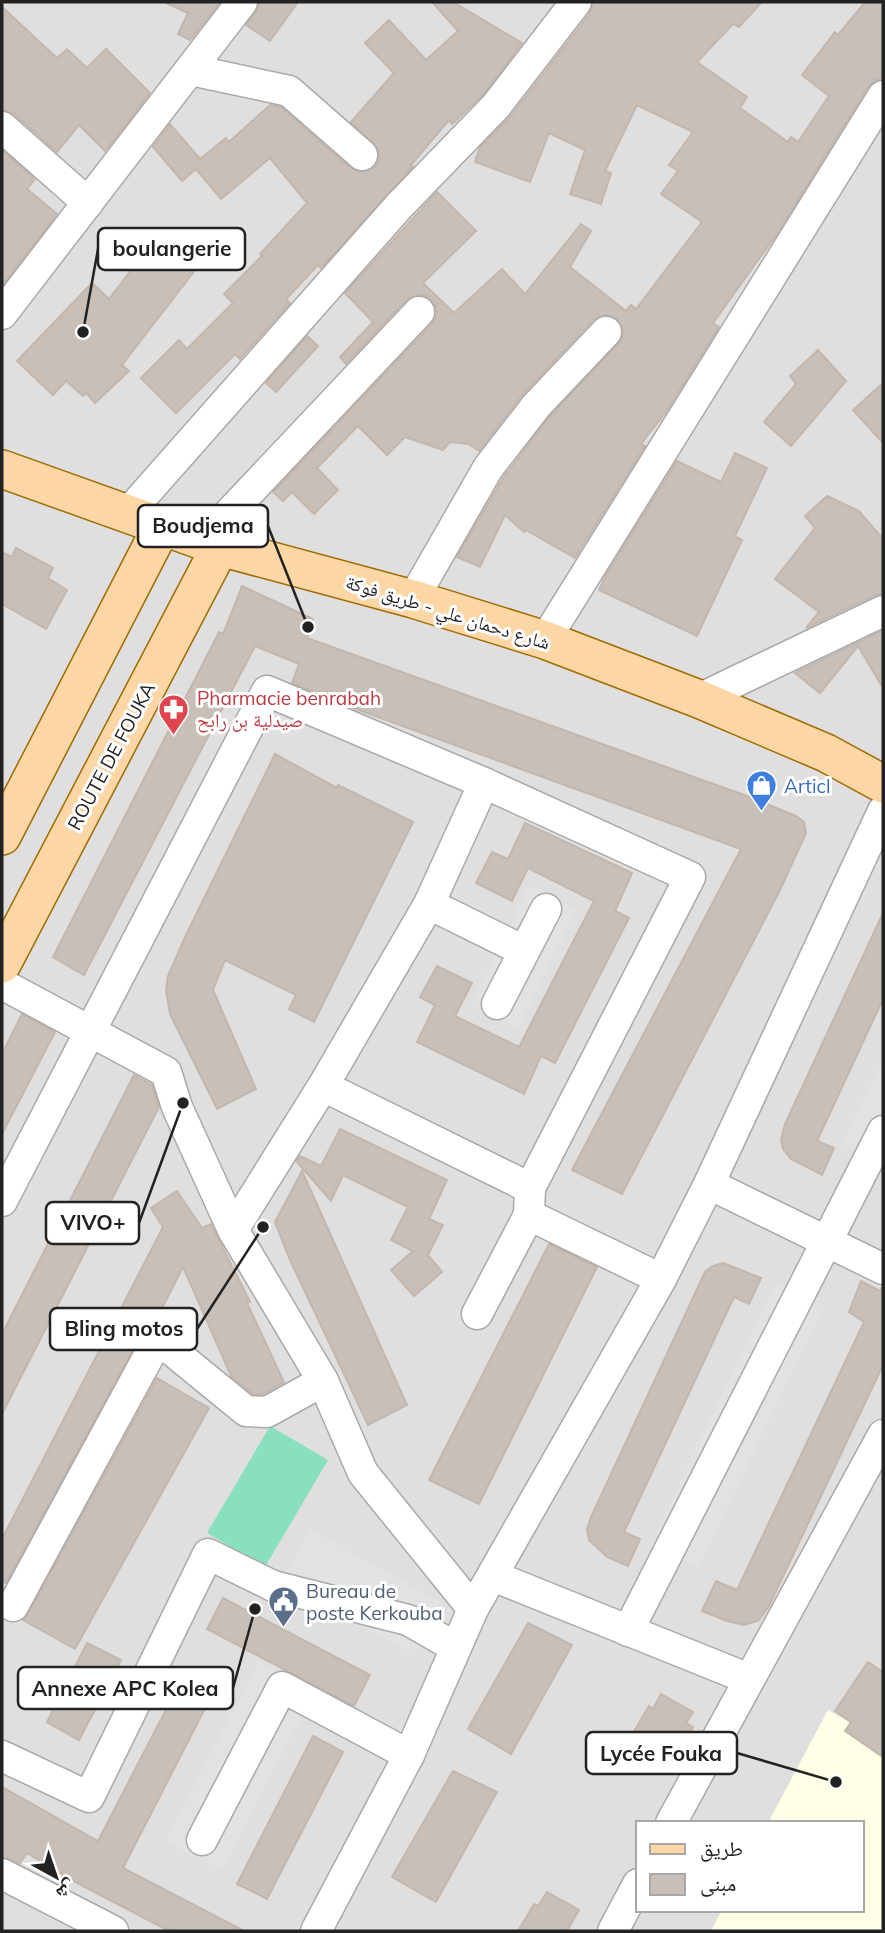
<svg xmlns="http://www.w3.org/2000/svg" width="885" height="1933" font-family="Mulish,'Noto Naskh Arabic',sans-serif">
<style>
.residential{fill:#e0dfdf;fill-rule:evenodd}
.education{fill:#ffffe5}
.pitch{fill:#88e0be}
.parking{fill:#e2e2e2}
.building{fill:#c7bfb8;stroke:#c4b6ab;stroke-width:2}
.lines{fill:none;stroke-linecap:round;stroke-linejoin:round}
.minor-casing{stroke:#a9a9a9;stroke-width:33}
.major-casing{stroke:#a06b00;stroke-width:40}
.minor{stroke:#fff;stroke-width:30}
.major{stroke:#fcd6a4;stroke-width:37}
.labels{text-anchor:middle;dominant-baseline:central;stroke-width:6;stroke-linejoin:round;paint-order:stroke}
.street-label{font-size:19px;fill:#222;stroke:#fff}
.health-label{font-size:19px;fill:#be3a42;stroke:#fff;text-anchor:start}
.shop-label{font-size:19px;fill:#366cbe;stroke:#fff;text-anchor:start}
.service-label{font-size:19px;fill:#4e5e75;stroke:#fff;text-anchor:start}
.leader{fill:none;stroke:#222;stroke-width:2.5}
.callout-dot{fill:#222;stroke:#fff;stroke-width:2.5}
.callout{fill:#fff;stroke:#222;stroke-width:2.5}
.callout-label{font-size:21px;text-anchor:middle;font-weight:bold;fill:#222}
</style>
<rect width="100%" height="100%" fill="#f2efe9"/>
<path class="residential" d="M2,2H883V1931H2ZM638,1823H862V1910H638Z"/>
<polygon class="education" points="828,1710 883,1742 883,1931 711,1931 722,1910 862,1910 862,1823 768,1823"/>
<polygon class="pitch" points="270,1426 328,1460 265,1567 207,1533"/>
<g class="parking">
<polygon points="529,886 577,909 518,1028 471,1004"/>
<polygon points="883,1058 883,1164 841,1144"/>
<polygon points="776,1282 824,1306 699,1567 650,1545"/>
<polygon points="310,1529 444,1604 415,1656 281,1581"/>
<polygon points="258,1662 315,1691 222,1871 165,1842"/>
</g>
<g class="building">
<polygon points="164,2 220,2 190,40 178,34 188,13"/>
<polygon points="259,2 298,2 270,41 246,25 256,12"/>
<polygon points="432,2 453,2 522,43 483,95 452,124 449,120 411,165 413,167 321,268 318,265 286,299 290,303 240,359 235,354 176,413 141,378 179,340 187,349 233,303 224,294 262,256 260,254 307,203 270,158 221,199 196,169 182,181 153,147 170,124 200,159 226,138 229,142 270,105 281,107 350,168 359,172 368,171 376,166 379,159 378,149 351,122 394,73 365,43 389,20 426,60 458,31"/>
<polygon points="593,2 762,2 739,27 733,24 697,62 747,97 740,108 788,142 791,137 798,142 829,96 802,75 835,32 838,35 865,2 883,2 883,79 875,80 868,87 776,235 713,323 719,327 666,412 641,444 645,446 575,558 526,530 524,532 505,515 480,567 457,557 503,478 549,417 619,343 623,335 622,326 617,319 609,315 600,316 593,320 523,394 479,451 469,444 450,442 443,450 405,437 387,455 358,426 317,468 338,490 314,514 292,492 283,501 273,492 432,324 436,317 436,308 431,300 424,295 413,296 406,300 346,364 340,357 373,322 345,293 437,192 476,231 423,283 454,313 502,269 525,294 581,224 591,231 570,267 626,311 631,305 636,309 702,222 661,194 678,171 669,165 693,132 637,105 605,171 611,173 601,204 570,194 585,150 549,133 530,182 475,162 480,147 510,117 590,13"/>
<polygon points="2,7 57,58 67,49 87,68 106,49 150,93 105,151 79,125 57,152 14,114 2,110"/>
<polygon points="2,150 35,179 27,189 57,214 2,286"/>
<polygon points="159,234 199,265 122,365 129,371 95,403 86,393 83,396 66,381 53,395 17,361 92,283 109,299"/>
<polygon points="307,336 318,346 276,392 266,383"/>
<polygon points="818,350 846,381 791,446 764,422 796,384 790,376"/>
<polygon points="883,383 883,443 853,410"/>
<polygon points="735,453 767,468 735,536 742,540 697,636 599,590 606,575 677,461 721,482"/>
<polygon points="827,496 859,511 883,539 883,594 875,595 806,628 819,612 775,579 815,528 805,516"/>
<polygon points="16,548 53,568 48,578 67,590 46,629 2,604 2,552 12,557"/>
<polygon points="242,586 313,619 307,638 747,796 796,816 804,822 806,833 780,890 622,1194 572,1170 741,849 353,708 292,683 299,664 255,646 84,975 53,957 219,632 223,634"/>
<polygon points="883,630 883,688 858,646 820,693 795,673"/>
<polygon points="275,754 337,788 338,785 413,822 314,1022 289,1009 296,995 225,960 213,990 256,1089 217,1109 170,1014 166,990 168,976 186,935"/>
<polygon points="525,823 632,873 615,911 629,918 555,1063 541,1056 524,1094 417,1042 435,1005 420,997 437,966 472,983 455,1016 519,1047 594,901 528,868 512,901 476,883 492,852 508,859"/>
<polygon points="883,913 883,999 817,1141 834,1148 822,1175 791,1159 783,1149 781,1139 785,1124"/>
<polygon points="22,1014 55,1032 2,1134 2,1054"/>
<polygon points="134,1075 152,1085 159,1107 2,1414 2,1334"/>
<polygon points="340,1129 447,1180 429,1219 443,1225 428,1255 442,1272 414,1296 391,1270 413,1251 391,1240 408,1207 343,1175 331,1201 296,1161 300,1156 321,1166"/>
<polygon points="302,1171 407,1405 368,1425 290,1260 275,1222"/>
<polygon points="177,1191 202,1228 211,1224 250,1302 247,1303 284,1382 263,1394 253,1394 231,1376 183,1267 155,1322 149,1324 143,1331 6,1583 2,1581 2,1539 163,1227 151,1208"/>
<polygon points="549,1244 597,1267 479,1504 429,1480"/>
<polygon points="723,1263 761,1278 749,1304 734,1297 624,1532 640,1539 628,1566 607,1557 589,1540 587,1530 591,1517 705,1272 713,1266"/>
<polygon points="861,1281 880,1291 883,1286 883,1365 769,1606 758,1621 744,1625 727,1621 702,1611 716,1581 737,1590 864,1322 849,1312"/>
<polygon points="157,1378 209,1408 75,1649 23,1620 28,1614"/>
<polygon points="223,1598 370,1675 354,1706 207,1629"/>
<polygon points="528,1623 572,1645 511,1754 468,1729"/>
<polygon points="87,1643 121,1660 79,1740 47,1722"/>
<polygon points="868,1662 883,1672 883,1757 845,1731 851,1722 835,1711"/>
<polygon points="185,1673 215,1689 123,1868 244,1931 169,1931 73,1881 27,1853 20,1863 2,1857 2,1787 98,1841"/>
<polygon points="661,1694 693,1712 686,1723 693,1727 669,1769 626,1745 649,1706 653,1709"/>
<polygon points="313,1736 343,1752 267,1899 237,1884"/>
<polygon points="453,1771 497,1792 436,1902 392,1877"/>
<polygon points="547,1892 579,1910 567,1931 518,1931 534,1904 538,1906"/>
</g>
<g class="lines">
<defs>
<g id="minor">
<polyline points="191,70 289,91 362,155"/>
<polyline points="2,127 88,203"/>
<polyline points="2,314 242,2"/>
<polyline points="128,513 399,206 496,106 576,2"/>
<polyline points="203,541 419,312"/>
<polyline points="413,599 488,468 536,406 606,332"/>
<polyline points="545,640 883,96"/>
<polyline points="699,699 883,611"/>
<polyline points="429,904 524,951"/>
<polyline points="2,984 166,1072 177,1107 233,1230 323,1381 363,1473 473,1609"/>
<polyline points="497,1004 546,909"/>
<polyline points="323,1086 530,1188"/>
<polyline points="709,1184 883,1269"/>
<polyline points="2,1201 267,691 484,783 690,877 530,1188 529,1215 661,1279"/>
<polyline points="233,1230 323,1086 429,904 484,783"/>
<polyline points="477,1314 529,1215"/>
<polyline points="493,1576 749,1679"/>
<polyline points="13,1606 158,1339 246,1411 267,1412 323,1381"/>
<polyline points="628,1631 883,1131"/>
<polyline points="2,1756 89,1797 208,1554 273,1586 408,1620 455,1647"/>
<polyline points="671,1823 883,1435"/>
<polyline points="202,1840 282,1687 409,1755"/>
<polyline points="2,1874 113,1931"/>
<polyline points="316,1931 409,1755 473,1609 661,1279 709,1184 883,811"/>
<polyline points="613,1931 638,1884"/>
</g>
<g id="major">
<polyline points="2,469 220,547 413,599 545,640 699,699 826,753 883,784"/>
<polyline points="2,836 162,526"/>
<polyline points="2,964 220,547"/>
</g>
</defs>
<use href="#minor" class="minor-casing"/>
<use href="#major" class="major-casing"/>
<use href="#minor" class="minor"/>
<use href="#major" class="major"/>
</g>
<defs>
<symbol id="pharmacy-pin" viewBox="-11 -11 22 30"><path d="M0 17L-7.5 6A9.5 9.5 0 1 1 7.5 6Z" fill="#e0444e" stroke="#fff"/><path d="M-2-6h4v4h4v4h-4v4h-4v-4h-4v-4h4Z" fill="#fff"/></symbol>
<symbol id="shop-pin" viewBox="-11 -11 22 30"><path d="M0 17L-7.5 6A9.5 9.5 0 1 1 7.5 6Z" fill="#3f7fe0" stroke="#fff"/><path d="M-5-2.5h2.3a2.7 3.5 0 0 1 5.4 0H5L5.5 6h-11ZM-1.5-2.5h3a1.5 2.3 0 0 0-3 0Z" fill="#fff"/></symbol>
<symbol id="civic-pin" viewBox="-11 -11 22 30"><path d="M0 17L-7.5 6A9.5 9.5 0 1 1 7.5 6Z" fill="#5c6f8a" stroke="#fff"/><path d="M-.6-6.5H3V-4.5H.6V-3L4-1V1h2V6H-6V1h2V-1L-.6-3ZM-1.2 2.5V6h2.4V2.5Z" fill="#fff"/></symbol>
</defs>
<g fill-rule="evenodd">
<use href="#pharmacy-pin" x="156" y="692" width="35" height="47"/>
<use href="#shop-pin" x="744" y="768" width="35" height="47"/>
<use href="#civic-pin" x="266" y="1584" width="35" height="47"/>
</g>
<g class="labels">
<g class="street-label">
<text transform="translate(448 612) rotate(17)">شارع دحمان علي - طريق فوكة</text>
<text transform="translate(111 756) rotate(-62)">ROUTE DE FOUKA</text>
</g>
<g class="health-label">
<text x="197" y="698">Pharmacie benrabah<tspan x="197" dy="22">صيدلية بن رابح</tspan></text>
</g>
<g class="shop-label">
<text x="784" y="786">Articl</text>
</g>
<g class="service-label">
<text x="306" y="1591">Bureau de<tspan x="306" dy="22">poste Kerkouba</tspan></text>
</g>
</g>
<path class="leader" d="M83 332L98 249M308 627L268 526M183 1103L139 1223M263 1227L197 1329M255 1609L233 1688M836 1782L737 1753"/>
<g class="callout-dot">
<circle cx="83" cy="332" r="7"/>
<circle cx="308" cy="627" r="7"/>
<circle cx="183" cy="1103" r="7"/>
<circle cx="263" cy="1227" r="7"/>
<circle cx="255" cy="1609" r="7"/>
<circle cx="836" cy="1782" r="7"/>
</g>
<g class="callout">
<rect x="98" y="228" width="147" height="42" rx="7"/>
<rect x="138" y="505" width="130" height="42" rx="7"/>
<rect x="46" y="1202" width="93" height="42" rx="7"/>
<rect x="50" y="1308" width="147" height="42" rx="7"/>
<rect x="18" y="1667" width="215" height="42" rx="7"/>
<rect x="586" y="1732" width="151" height="42" rx="7"/>
</g>
<g class="callout-label">
<text x="172" y="256">boulangerie</text>
<text x="203" y="533">Boudjema</text>
<text x="93" y="1230">VIVO+</text>
<text x="124" y="1336">Bling motos</text>
<text x="125" y="1696">Annexe APC Kolea</text>
<text x="661" y="1761">Lycée Fouka</text>
</g>
<rect width="885" height="1933" fill="none" stroke="#222222" stroke-width="7"/>
<rect x="636" y="1821" width="228" height="91" fill="#ffffff" stroke="#a7a7a7" stroke-width="2"/>
<rect x="650" y="1844" width="35" height="10" fill="#fcd6a4" stroke="#a7a7a7" stroke-width="2"/>
<text x="700" y="1856" font-size="21" fill="#222222">طريق</text>
<rect x="650" y="1874" width="35" height="21" fill="#c7bfb8" stroke="#a7a7a7" stroke-width="2"/>
<text x="700" y="1891" font-size="21" fill="#222222">مبنى</text>
<g transform="translate(56 1877) rotate(140)" stroke="#ffffff" stroke-width="5" paint-order="stroke">
<path d="M0-5L12 26L0 18L-12 26Z" fill="#222222"/>
<text y="-10" font-size="19" font-weight="bold" text-anchor="middle" fill="#222222">ش</text>
</g>
</svg>
